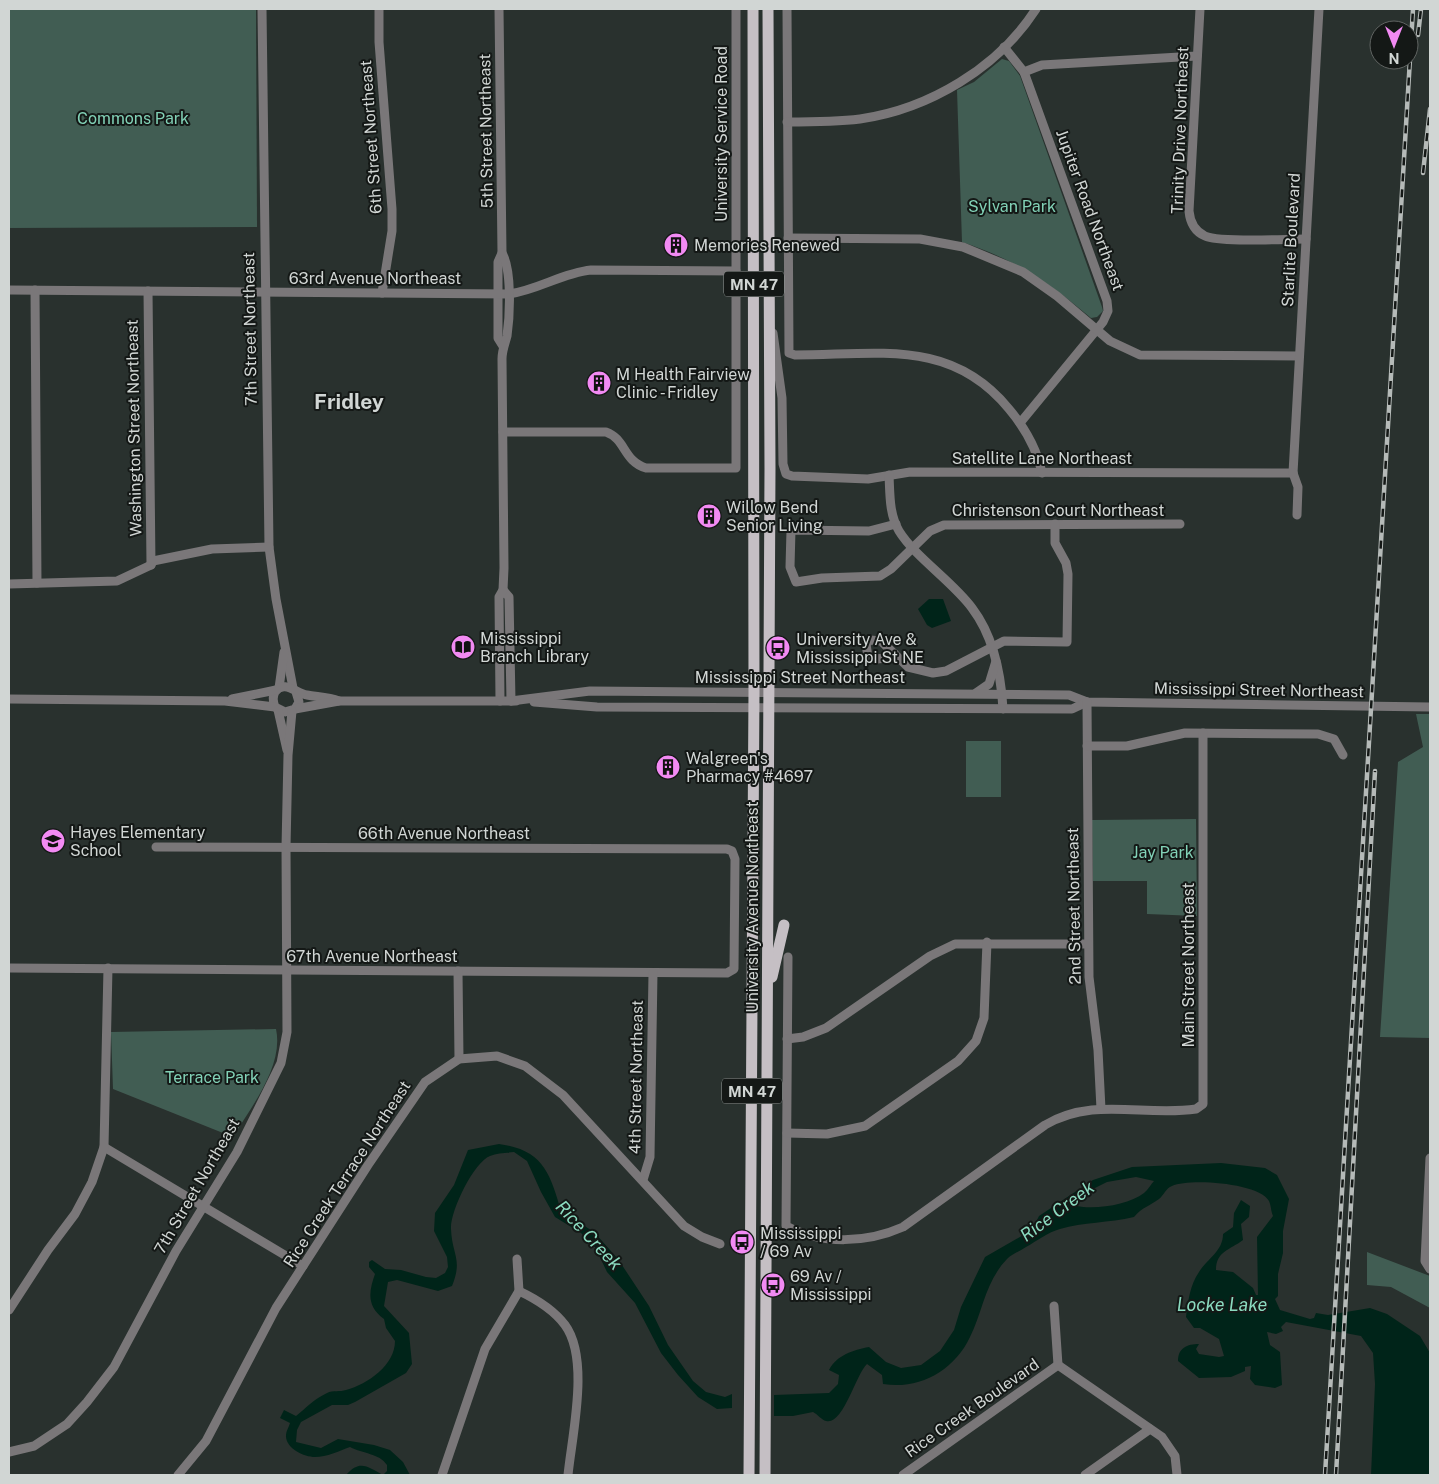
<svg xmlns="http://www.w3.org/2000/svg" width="1439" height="1484" font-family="'Public Sans',sans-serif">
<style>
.green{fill:#415d53}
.water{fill:#002419;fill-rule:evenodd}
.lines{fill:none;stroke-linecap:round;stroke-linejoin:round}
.minor{stroke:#7a7779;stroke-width:9}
.major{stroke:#c5bfc4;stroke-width:11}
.rail-casing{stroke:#b5bab8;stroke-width:4.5}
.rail{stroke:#141816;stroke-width:2.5;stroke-dasharray:8;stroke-linecap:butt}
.labels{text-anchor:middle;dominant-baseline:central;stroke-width:4;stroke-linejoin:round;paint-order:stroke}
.shield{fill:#141816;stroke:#989d9b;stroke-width:1}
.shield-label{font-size:15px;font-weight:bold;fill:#d1d6d4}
.park-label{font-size:16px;fill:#82d2b7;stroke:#141816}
.street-label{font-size:16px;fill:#d1d6d4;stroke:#141816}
.poi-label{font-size:16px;fill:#d1d6d4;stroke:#141816;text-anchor:start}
.water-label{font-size:18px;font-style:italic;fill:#8bdbc0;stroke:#141816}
.district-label{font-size:21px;font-weight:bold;fill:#d1d6d4;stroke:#141816}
</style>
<rect width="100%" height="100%" fill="#29312e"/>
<g class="green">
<polygon points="9,9 256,9 257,227 9,228"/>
<path d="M1002,59L1009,61L1020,76L1102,307L1103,311L1097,317L1091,318C1050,283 1014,259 962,242L957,90L974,82Z"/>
<polygon points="1416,714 1430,714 1430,1038 1380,1037 1398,762 1423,747"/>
<rect x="966" y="741" width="35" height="56"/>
<polygon points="1196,819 1197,916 1147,914 1147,881 1093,881 1092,820"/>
<path d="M276,1029C284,1066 251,1107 233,1137L113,1089L111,1032Z"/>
<polygon points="1367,1252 1430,1276 1430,1308 1391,1287 1367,1285"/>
</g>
<g class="water">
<polygon points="929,599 943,599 951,621 932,628 927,625 918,609"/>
<path d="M499,1144C543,1150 550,1173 561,1211L594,1232L618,1259L649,1306L668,1345L693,1381L706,1392L725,1397L732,1394V1408L717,1409L698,1397L678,1375L661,1353L635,1303L607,1272L595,1247L581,1233L555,1217L541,1192L527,1161L514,1152C506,1153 497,1153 490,1156C474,1162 450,1211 451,1229C452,1255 463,1259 452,1286L438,1291L397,1280L388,1282L384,1306L409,1333L412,1364L406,1373L355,1402L348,1405H332L301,1422L297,1430L296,1442L321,1448L338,1439L374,1445L390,1450L403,1462L410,1475H346C360,1459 368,1467 383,1475L387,1471V1465C379,1453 363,1454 350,1447C339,1451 327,1457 315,1457C304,1457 285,1448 286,1435C286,1431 289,1427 290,1423L280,1418L284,1410L296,1416C306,1408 314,1399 327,1393C333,1390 340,1392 346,1390C368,1384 395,1365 395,1341L386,1328L384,1319C366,1306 369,1291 375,1274L369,1267V1262L372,1260L385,1269L401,1270L426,1277L436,1278L445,1273L448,1267L447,1257L434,1231L435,1213L454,1185L468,1150Z"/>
<path d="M1221,1163L1265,1168L1277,1175L1289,1199L1283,1231V1253L1278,1274V1296L1275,1299L1280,1310L1310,1319L1314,1318L1316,1313L1328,1315L1370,1308L1387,1314L1420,1336L1430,1353V1475H1371L1375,1384L1373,1353L1361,1336L1286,1322L1281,1327L1283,1331L1276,1334L1267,1332L1270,1345L1280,1352L1282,1385L1275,1388L1255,1385L1250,1379L1251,1366L1245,1367V1371L1231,1377L1199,1378L1178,1361C1178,1348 1187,1344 1199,1344L1196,1349L1199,1354L1219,1357L1224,1356L1219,1339L1200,1328H1194L1186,1317C1188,1301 1190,1285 1199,1272C1208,1258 1223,1251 1223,1234L1233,1227L1234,1213L1241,1200L1250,1206L1249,1217L1241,1224L1243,1240C1230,1250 1216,1251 1216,1270L1233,1272L1253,1288L1256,1295H1258L1257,1237L1273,1216C1271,1212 1271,1205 1269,1201C1259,1183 1190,1178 1172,1186C1166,1188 1164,1195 1159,1199C1150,1206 1142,1207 1134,1217C1109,1223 1083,1222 1060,1229C1048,1232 1037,1241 1026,1247C1020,1251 1012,1254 1007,1259C985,1282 983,1311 970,1337C954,1371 919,1390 883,1384L882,1375L867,1364C856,1374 843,1426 826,1421C822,1420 817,1414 813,1412L793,1416H774V1395L829,1393L838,1384L839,1375L829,1370C837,1355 853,1350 869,1347L886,1362L901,1368L921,1365L940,1351L954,1330L961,1307L985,1257L1032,1230L1039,1216L1093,1180L1132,1167ZM1136,1177L1154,1181C1151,1184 1148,1190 1144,1193C1128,1205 1092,1211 1073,1205V1199L1107,1182Z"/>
</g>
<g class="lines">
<g class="minor">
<polyline points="262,9 269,547 276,599 293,688"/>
<polyline points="379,9 379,42 392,209 392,231 382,293"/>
<polyline points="499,9 502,253 498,262 498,338 503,346"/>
<path d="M787,9L789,353L795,355C878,355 951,338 1009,409C1025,428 1037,449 1042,473"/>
<path d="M1200,9L1189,211C1190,222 1194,231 1205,236C1220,243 1285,239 1306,239"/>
<polyline points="1004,47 1024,72 1107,301 1108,311 1103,322 1020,423"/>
<polyline points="1024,72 1042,65 1197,56"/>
<path d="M787,122C811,122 836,122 860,119C929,109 998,68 1036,9"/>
<polyline points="788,238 920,239 963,247 1023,272 1057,296 1110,341 1140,355 1299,356"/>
<path d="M9,290L509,294C538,290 562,273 591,270L736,271"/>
<polyline points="35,290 37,583"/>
<polyline points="148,291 151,565"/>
<polyline points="773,333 782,398 783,464 786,474 792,476 868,479 910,472 1293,473"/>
<path d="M503,432H606C626,439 623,461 646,468H736V9"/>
<polyline points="1293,473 1319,9"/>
<polyline points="1293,473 1298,487 1297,515"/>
<path d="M889,475C890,494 889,514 899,531C915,557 953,582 972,608C994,637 1001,673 1003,709"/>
<polyline points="896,524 869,531 791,530 790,567 796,582 822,578 880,576 891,569 930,531 944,525 1180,524"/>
<polyline points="9,584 117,581 151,565 153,561 212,549 269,547"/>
<polyline points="503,590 509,597 511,701"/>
<path d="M895,654C886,658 877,661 868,657L866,644L870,640L881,641L908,667L933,673L946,671L1004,641L1067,642L1068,574L1066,563L1055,543V524"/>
<polyline points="279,688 284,652"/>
<path d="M296,692L299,702L295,709L285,712L275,707C273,702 272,697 275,692C284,679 297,694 307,695C318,697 328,697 339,701"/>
<polyline points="976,693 989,684 996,661"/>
<polyline points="9,699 225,701 275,707"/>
<polyline points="232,699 276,690"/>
<path d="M500,701L499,597L503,590L504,568L502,359C502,350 505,344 507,336C510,315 512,270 502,253"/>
<polyline points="511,701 590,691 1069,695 1087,702 1430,707"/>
<polyline points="534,702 597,707 1072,709 1087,702"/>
<polyline points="1087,702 1089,977 1098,1050 1101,1109"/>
<polyline points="295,709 339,701 516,701"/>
<polyline points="278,710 287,750"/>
<polyline points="1087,746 1127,746 1185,733 1318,734 1334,739 1343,755"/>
<path d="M788,957L786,1226C822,1245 867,1243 903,1227L1045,1125C1094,1096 1144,1117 1196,1109L1203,1104V733"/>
<polyline points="9,968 727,973 734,969 735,859 732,851 727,849 156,847"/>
<polyline points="458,971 459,1059"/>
<polyline points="787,1039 803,1037 826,1028 930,956 955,944 1088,944"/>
<polyline points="787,1133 827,1134 865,1126 958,1061 976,1041 984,1018 987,942"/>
<polyline points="104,1147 303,1266"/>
<polyline points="1430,1158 1425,1261 1430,1269"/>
<polyline points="643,1180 650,1157 653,973"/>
<path d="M519,1291C536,1299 553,1309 565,1325C590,1359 572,1435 568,1475"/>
<polyline points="1054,1306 1058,1365"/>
<polyline points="9,1310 48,1250 75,1214 92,1182 104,1147 108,968"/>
<polyline points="9,1452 34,1446 67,1424 87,1402 114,1367 176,1251 237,1152 281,1063 287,1032 286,847 288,755 292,711"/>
<polyline points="178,1475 206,1441 276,1308 368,1165 425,1082 459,1059 497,1056 525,1066 563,1095 684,1226 702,1237 720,1244"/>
<polyline points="442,1475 485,1349 519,1291 517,1259"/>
<polyline points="903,1475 1058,1365 1162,1437 1175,1456 1177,1475"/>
<polyline points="1085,1475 1150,1429"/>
</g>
<g class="major">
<polyline points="772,977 784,925"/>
<polyline points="749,1475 754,692 753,9"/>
<polyline points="765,1475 770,468 768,9"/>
</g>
<defs>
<g id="rail">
<polyline points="1418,35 1421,9"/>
<polyline points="1423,173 1430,109"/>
<polyline points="1325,1475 1413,9"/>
<polyline points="1336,1475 1375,771"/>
</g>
</defs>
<use href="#rail" class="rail-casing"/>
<use href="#rail" class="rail"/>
</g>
<defs>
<symbol id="building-disc" viewBox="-11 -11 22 22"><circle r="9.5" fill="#f28af3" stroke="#141816"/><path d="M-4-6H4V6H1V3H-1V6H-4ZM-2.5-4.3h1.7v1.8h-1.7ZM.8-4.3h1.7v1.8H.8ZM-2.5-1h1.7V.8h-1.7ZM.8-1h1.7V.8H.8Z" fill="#111"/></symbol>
<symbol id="library-disc" viewBox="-11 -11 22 22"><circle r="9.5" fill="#f28af3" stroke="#141816"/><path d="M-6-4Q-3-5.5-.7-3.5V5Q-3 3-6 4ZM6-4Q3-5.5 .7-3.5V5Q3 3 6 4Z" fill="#111"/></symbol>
<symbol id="bus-disc" viewBox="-11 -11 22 22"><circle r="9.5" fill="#f28af3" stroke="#141816"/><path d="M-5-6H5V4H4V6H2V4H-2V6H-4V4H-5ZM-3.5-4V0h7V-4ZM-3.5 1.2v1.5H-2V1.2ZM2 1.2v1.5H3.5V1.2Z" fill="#111"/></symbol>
<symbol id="school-disc" viewBox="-11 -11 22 22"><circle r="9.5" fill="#f28af3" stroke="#141816"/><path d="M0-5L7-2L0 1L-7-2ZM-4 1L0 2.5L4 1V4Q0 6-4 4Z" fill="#111"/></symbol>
</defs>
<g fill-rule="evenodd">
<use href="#building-disc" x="662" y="231" width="28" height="28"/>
<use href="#building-disc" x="585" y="369" width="28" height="28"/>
<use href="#building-disc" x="695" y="502" width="28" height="28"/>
<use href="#library-disc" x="449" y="633" width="28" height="28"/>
<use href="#bus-disc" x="764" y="634" width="28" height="28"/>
<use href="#building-disc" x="654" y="753" width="28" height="28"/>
<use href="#school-disc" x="39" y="827" width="28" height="28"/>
<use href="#bus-disc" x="728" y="1228" width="28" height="28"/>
<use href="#bus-disc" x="759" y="1271" width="28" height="28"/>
</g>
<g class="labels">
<g class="shield">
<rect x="724" y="271.5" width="60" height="25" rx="4"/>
<rect x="722" y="1078.5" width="60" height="25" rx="4"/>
</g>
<g class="shield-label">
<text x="754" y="284">MN 47</text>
<text x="752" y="1091">MN 47</text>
</g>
<g class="park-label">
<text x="133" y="118">Commons Park</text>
<text x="1012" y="206">Sylvan Park</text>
<text x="1163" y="852">Jay Park</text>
<text x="212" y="1077">Terrace Park</text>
</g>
<g class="street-label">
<text transform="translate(1180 130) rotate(-88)">Trinity Drive Northeast</text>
<text transform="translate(486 131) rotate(-91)">5th Street Northeast</text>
<text transform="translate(721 134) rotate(-90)">University Service Road</text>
<text transform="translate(371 137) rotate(-94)">6th Street Northeast</text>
<text transform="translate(1090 210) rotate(70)">Jupiter Road Northeast</text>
<text transform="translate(1291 240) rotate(-87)">Starlite Boulevard</text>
<text x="375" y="278">63rd Avenue Northeast</text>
<text transform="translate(250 329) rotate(-91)">7th Street Northeast</text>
<text transform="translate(134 428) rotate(-91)">Washington Street Northeast</text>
<text x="1042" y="458">Satellite Lane Northeast</text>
<text x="1058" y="510">Christenson Court Northeast</text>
<text x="800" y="677">Mississippi Street Northeast</text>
<text transform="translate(1259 690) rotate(1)">Mississippi Street Northeast</text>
<text x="444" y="833">66th Avenue Northeast</text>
<text transform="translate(1074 906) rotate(-91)">2nd Street Northeast</text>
<text transform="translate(752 907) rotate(-90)">University Avenue Northeast</text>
<text x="372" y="956">67th Avenue Northeast</text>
<text transform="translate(1188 965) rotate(-90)">Main Street Northeast</text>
<text transform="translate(636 1077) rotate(-89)">4th Street Northeast</text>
<text transform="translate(347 1174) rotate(-57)">Rice Creek Terrace Northeast</text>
<text transform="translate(197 1186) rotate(-60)">7th Street Northeast</text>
<text transform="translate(972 1408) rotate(-35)">Rice Creek Boulevard</text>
</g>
<g class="poi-label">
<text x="694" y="245">Memories Renewed</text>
<text x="616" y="374">M Health Fairview<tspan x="616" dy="18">Clinic - Fridley</tspan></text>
<text x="726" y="507">Willow Bend<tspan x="726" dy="18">Senior Living</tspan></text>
<text x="480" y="638">Mississippi<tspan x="480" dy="18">Branch Library</tspan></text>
<text x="796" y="639">University Ave &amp;<tspan x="796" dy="18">Mississippi St NE</tspan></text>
<text x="686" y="758">Walgreen's<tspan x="686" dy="18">Pharmacy #4697</tspan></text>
<text x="70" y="832">Hayes Elementary<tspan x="70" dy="18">School</tspan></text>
<text x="760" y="1233">Mississippi<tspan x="760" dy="18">/ 69 Av</tspan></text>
<text x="790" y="1276">69 Av /<tspan x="790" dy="18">Mississippi</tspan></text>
</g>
<g class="water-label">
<text transform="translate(1057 1211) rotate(-37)">Rice Creek</text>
<text transform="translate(589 1235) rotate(47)">Rice Creek</text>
<text x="1222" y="1304">Locke Lake</text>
</g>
<g class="district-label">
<text x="349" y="401">Fridley</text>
</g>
</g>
<rect width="1439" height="1484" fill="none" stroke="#d1d6d4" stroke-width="20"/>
<g transform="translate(1394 45) rotate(180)"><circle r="24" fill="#141816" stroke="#606462"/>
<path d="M0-4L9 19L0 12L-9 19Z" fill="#f28af3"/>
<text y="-8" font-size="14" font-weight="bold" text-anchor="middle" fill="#d1d6d4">N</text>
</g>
</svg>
